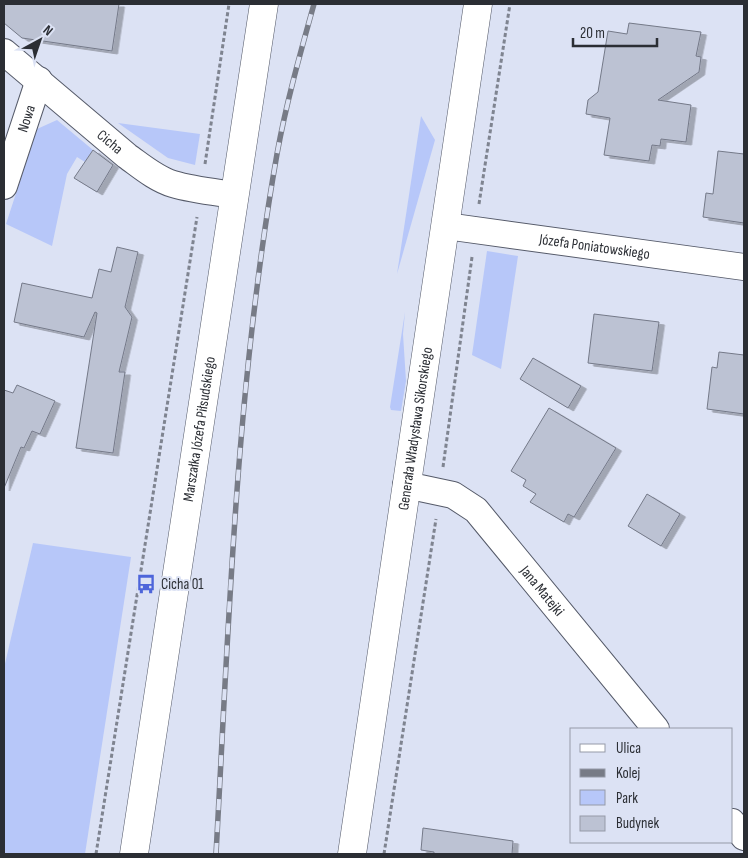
<svg xmlns="http://www.w3.org/2000/svg" width="748" height="858" font-family="'Sofia Sans Condensed',sans-serif">
<style>
.green{fill:#b7c7f9}
.building{fill:#bcc2d3;stroke:#747988;filter:url(#shadow)}
.lines{fill:none;stroke-linecap:round;stroke-linejoin:round}
.minor-casing{stroke:#555a69;stroke-width:28}
.secondary-casing{stroke:#555a69;stroke-width:29}
.path{stroke:#7f8490;stroke-width:3;stroke-dasharray:4 2.5;stroke-linecap:butt}
.minor{stroke:#fff;stroke-width:26}
.secondary{stroke:#fff;stroke-width:28}
.rail-casing{stroke:#777b86;stroke-width:5.5}
.rail{stroke:#dce2f4;stroke-width:4;stroke-dasharray:11;stroke-linecap:butt}
.labels{text-anchor:middle;dominant-baseline:central;stroke-width:4;stroke-linejoin:round;paint-order:stroke}
.street-label{font-size:15px;fill:#2b2e34;stroke:#dce2f4}
.poi-label{font-size:15px;fill:#2b2e34;stroke:#dce2f4;text-anchor:start}
</style>
<defs>
<filter id="shadow"><feDropShadow dx="5.5" dy="3" stdDeviation="0" flood-color="#0004"/></filter>
</defs>
<rect width="100%" height="100%" fill="#dce2f4"/>
<g class="green">
<polygon points="421,116 435,140 397,274"/>
<polygon points="57,120 93,150 85,162 77,157 67,174 52,246 6,224 37,129"/>
<polygon points="118,123 200,134 195,165 168,158"/>
<polygon points="487,251 518,256 501,369 472,355"/>
<polygon points="405,312 403,334 406,381 401,411 391,410 390,407"/>
<polygon points="33,543 131,557 85,854 4,854 4,668"/>
</g>
<g class="building">
<polygon points="4,4 119,4 112,51 22,38 4,23"/>
<polygon points="629,23 701,32 696,56 701,57 699,72 658,100 691,105 686,142 661,139 660,146 652,145 649,161 604,155 610,118 586,114 588,100 598,92 608,31 627,34"/>
<polygon points="93,150 113,165 97,192 74,178"/>
<polygon points="718,151 744,154 744,223 703,217 706,193 713,194"/>
<polygon points="117,247 138,252 125,307 132,317 119,372 125,372 113,453 76,448 97,313 95,312 84,337 14,322 22,283 92,298 99,269 111,272"/>
<polygon points="594,314 659,322 652,371 588,363"/>
<polygon points="719,352 744,355 744,414 707,409 712,367 717,368"/>
<polygon points="533,358 581,386 568,408 520,379"/>
<polygon points="17,385 55,401 40,434 32,431 24,448 21,447 4,488 4,390 13,393"/>
<polygon points="549,408 616,448 574,517 568,514 564,522 530,502 536,494 523,486 526,480 511,471"/>
<polygon points="647,494 680,514 661,546 628,526"/>
<polygon points="423,828 513,841 512,854 434,854 434,852 421,850"/>
</g>
<g class="lines">
<defs>
<g id="minor">
<path id="s1" d="M4,52L127,156C141,166 156,179 173,184C193,190 215,192 235,195"/>
<path id="s2" d="M4,186L39,80"/>
<path id="s3" d="M446,226L744,267"/>
<path id="s4" d="M406,485L453,495L476,510L656,729"/>
<polyline points="732,822 744,837"/>
</g>
<g id="secondary">
<path id="s5" d="M134,854L264,4"/>
<path id="s6" d="M352,854L478,4"/>
</g>
</defs>
<use href="#minor" class="minor-casing"/>
<use href="#secondary" class="secondary-casing"/>
<g class="path">
<polyline points="205,164 229,4"/>
<polyline points="479,204 510,4"/>
<polyline points="443,467 472,257"/>
<polyline points="96,854 197,217"/>
<polyline points="384,854 436,519"/>
</g>
<use href="#minor" class="minor"/>
<use href="#secondary" class="secondary"/>
<defs>
<path id="rail" d="M216,854C229,620 236,386 277,154C286,104 300,54 314,4"/>
</defs>
<use href="#rail" class="rail-casing"/>
<use href="#rail" class="rail"/>
</g>
<defs>
<symbol id="bus-bare" viewBox="-9 -9 18 18"><path d="M-5-6H5V4H4V6H2V4H-2V6H-4V4H-5ZM-3.5-4V0h7V-4ZM-3.5 1.2v1.5H-2V1.2ZM2 1.2v1.5H3.5V1.2Z" fill="#4d65da" stroke="#dce2f4" stroke-width="2.5" paint-order="stroke"/></symbol>
</defs>
<g fill-rule="evenodd">
<use href="#bus-bare" x="132" y="570" width="28" height="28"/>
</g>
<g class="labels">
<g class="street-label">
<text stroke="none"><textPath href="#s2" startOffset="71">Nowa</textPath></text>
<text stroke="none"><textPath href="#s1" startOffset="139">Cicha</textPath></text>
<text stroke="none"><textPath href="#s3" startOffset="150">Józefa Poniatowskiego</textPath></text>
<text stroke="none"><textPath href="#s5" startOffset="430">Marszałka Józefa Piłsudskiego</textPath></text>
<text stroke="none"><textPath href="#s6" startOffset="430">Generała Władysława Sikorskiego</textPath></text>
<text stroke="none"><textPath href="#s4" startOffset="180">Jana Matejki</textPath></text>
</g>
<g class="poi-label">
<text x="161" y="584">Cicha 01</text>
</g>
</g>
<rect width="748" height="858" fill="none" stroke="#2b2e34" stroke-width="10"/>
<rect x="570" y="728" width="162" height="115" fill="#dce2f4" stroke="#959aa7"/>
<rect x="580" y="744" width="25" height="8" fill="#ffffff" stroke="#959aa7"/>
<text x="616" y="753" font-size="15" fill="#2b2e34">Ulica</text>
<rect x="580" y="769" width="25" height="8" fill="#777b86" stroke="#959aa7"/>
<text x="616" y="778" font-size="15" fill="#2b2e34">Kolej</text>
<rect x="580" y="790" width="25" height="15" fill="#b7c7f9" stroke="#959aa7"/>
<text x="616" y="803" font-size="15" fill="#2b2e34">Park</text>
<rect x="580" y="816" width="25" height="15" fill="#bcc2d3" stroke="#959aa7"/>
<text x="616" y="828" font-size="15" fill="#2b2e34">Budynek</text>
<g transform="translate(40 40) rotate(40)" stroke="#dce2f4" stroke-width="4" paint-order="stroke">
<path d="M0-4L9 19L0 12L-9 19Z" fill="#2b2e34"/>
<text y="-8" font-size="14" font-weight="bold" text-anchor="middle" fill="#2b2e34">N</text>
</g>
<path d="M573 38v8h84v-8" fill="none" stroke="#2b2e34" stroke-width="2.5"/>
<text x="580" y="38" font-size="15" fill="#2b2e34" stroke="#dce2f4" stroke-width="4" paint-order="stroke">20 m</text>
</svg>
